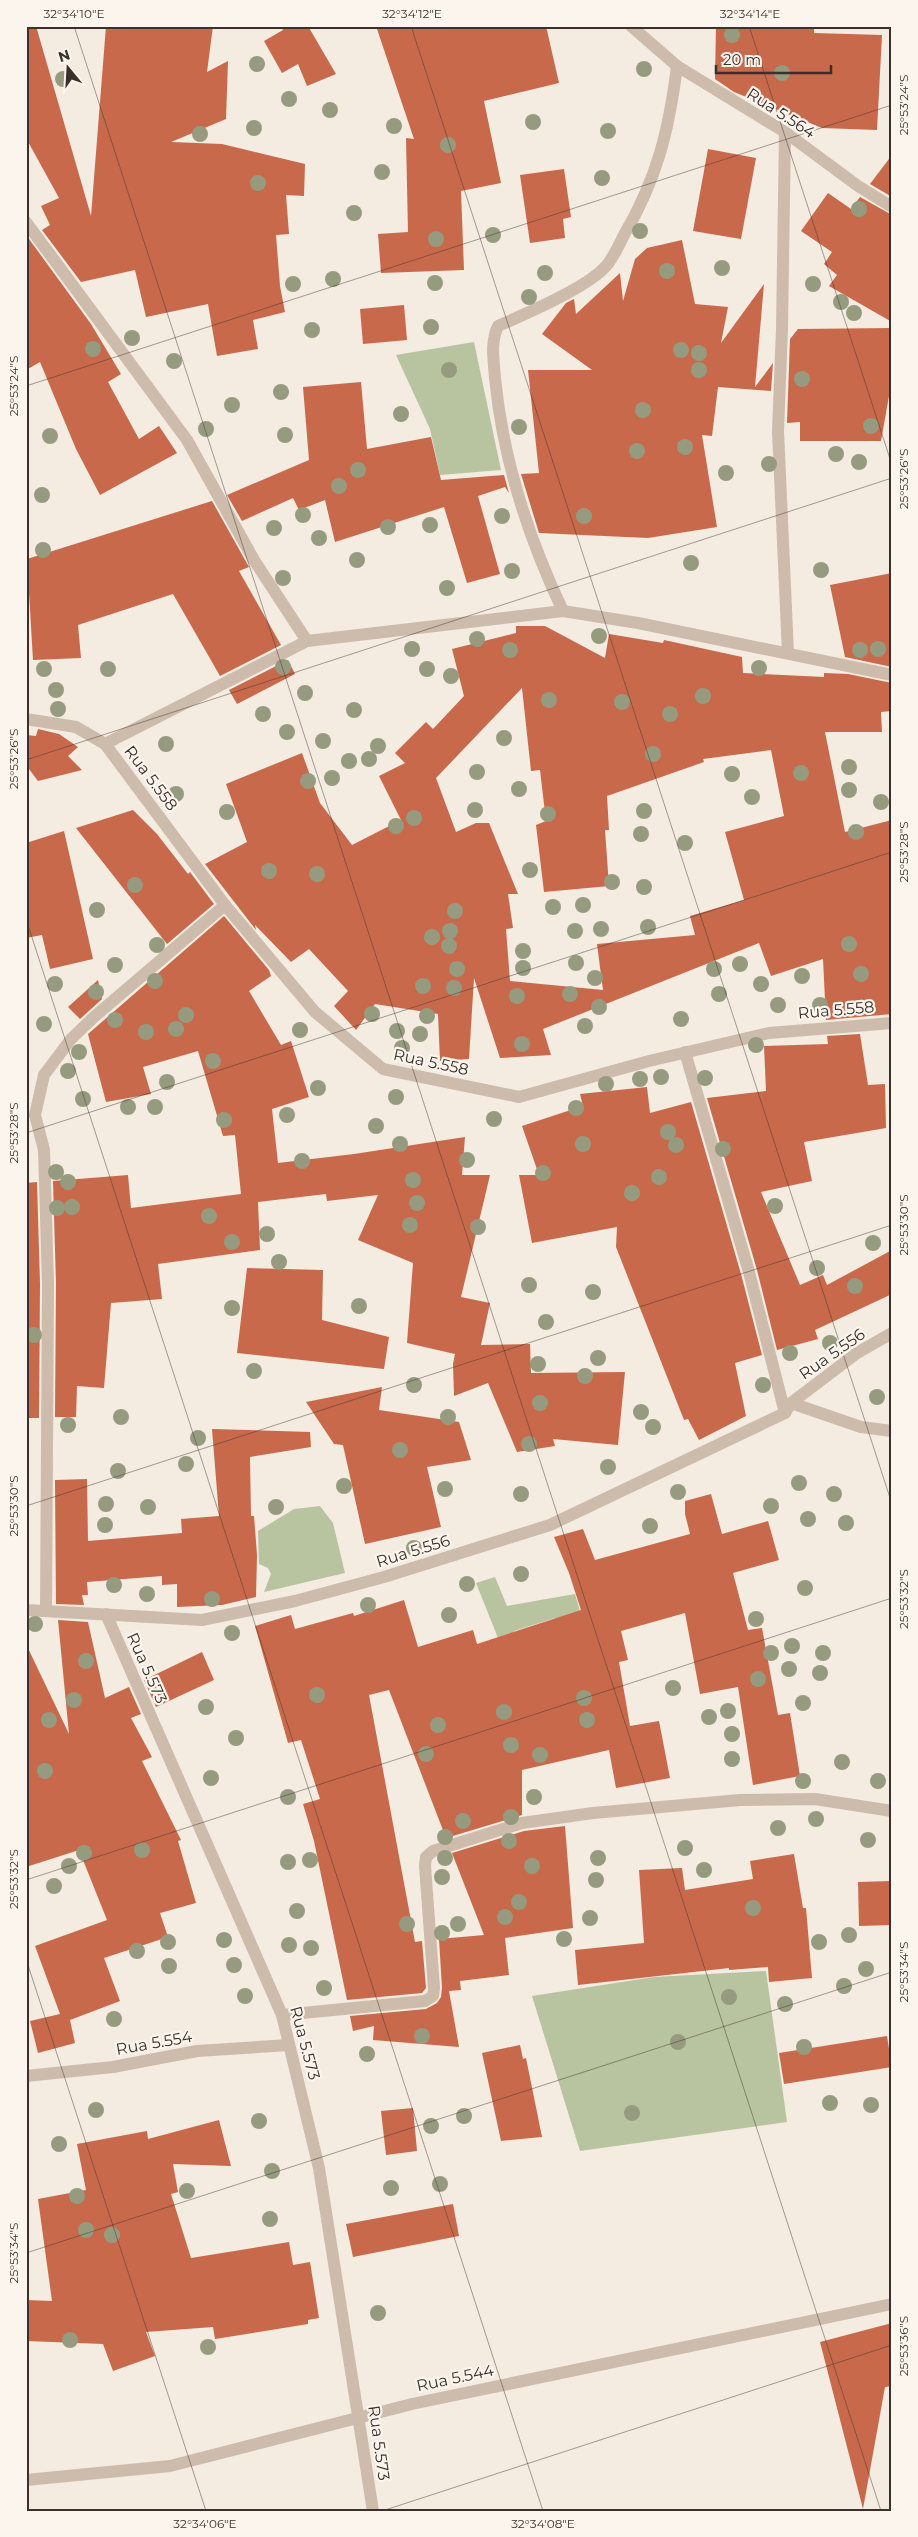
<svg xmlns="http://www.w3.org/2000/svg" width="918" height="2537" font-family="Montserrat,sans-serif">
<style>
.green{fill:#b8c4a0}
.building{fill:#c8694b;fill-rule:evenodd}
.lines{fill:none;stroke-linecap:round;stroke-linejoin:round}
.street{stroke:#cdbbac;stroke-width:12}
.tree{fill:#969b7f}
.ticks{fill:none;stroke:#3b302b;stroke-width:1;stroke-opacity:0.45}
.labels{text-anchor:middle;dominant-baseline:central;stroke-width:4.5;stroke-linejoin:round;paint-order:stroke}
.street-label{font-size:16px;fill:#3b302b;stroke:#fbf5ee}
.neatline{fill:none;stroke:#3b302b;stroke-width:2}
.ticks-label{font-size:12px;text-anchor:middle;fill:#3b302b}
</style>
<rect width="100%" height="100%" fill="#f4ebe1"/>
<g class="green">
<polygon points="474,342 501,470 440,475 430,429 396,355"/>
<polygon points="320,1506 333,1523 345,1573 264,1592 271,1574 268,1568 259,1564 258,1531 294,1509"/>
<polygon points="495,1577 507,1606 575,1594 597,1668 576,1681 555,1618 514,1631 522,1656 498,1638 476,1583"/>
<polygon points="766,1971 787,2122 580,2151 532,1996 654,1977"/>
</g>
<g class="building">
<polygon points="26,26 36,26 91,216 106,26 213,26 207,72 228,61 226,119 171,142 222,144 305,164 304,196 286,195 289,234 276,235 280,286 285,312 253,320 258,349 217,356 208,304 146,317 135,270 81,282 42,230 50,225 41,206 59,198 26,138"/>
<polygon points="282,26 308,26 336,74 307,86 298,64 282,73 264,41 283,30"/>
<polygon points="376,26 546,26 559,83 484,101 501,183 461,191 464,270 381,273 378,234 408,232 406,138 414,139"/>
<polygon points="716,26 814,26 814,33 882,35 877,130 822,128 734,92 715,79"/>
<polygon points="708,149 756,158 741,239 693,231"/>
<polygon points="892,155 892,197 870,184"/>
<polygon points="564,169 571,217 563,219 565,238 530,243 520,175"/>
<polygon points="828,193 851,209 860,197 892,215 892,322 829,286 837,275 824,264 832,252 801,231"/>
<polygon points="29,239 91,324 121,374 108,382 139,439 159,426 177,453 100,495 76,449 40,362 26,370 26,241"/>
<polygon points="682,240 695,304 728,307 721,343 764,284 755,387 773,363 771,391 718,387 712,436 702,435 717,527 648,538 539,533 521,474 539,473 528,370 592,370 542,334 566,303 574,299 576,314 620,273 623,301 635,259 647,248"/>
<polygon points="404,305 407,340 363,344 360,309"/>
<polygon points="892,328 892,379 881,441 800,441 800,422 787,423 790,339 798,329"/>
<polygon points="361,382 367,449 431,437 441,480 504,475 509,493 505,487 478,496 500,574 467,583 444,507 335,542 325,500 299,510 293,498 242,521 227,495 309,460 303,387"/>
<polygon points="212,501 249,567 239,571 281,645 220,676 173,594 78,625 81,658 33,660 27,559"/>
<polygon points="892,573 892,667 845,657 830,585"/>
<path d="M516,626H545L605,658L609,634L663,643L664,640L742,657L743,673L824,677V673L848,674L892,683V711L881,712L882,732H825L845,832L892,820V1014L826,1020L823,959L771,976L759,943L543,1029L551,1055L500,1058L474,978L469,1059L440,1061L438,1014L375,1004L356,1030L334,1006L348,991L309,949L291,962L255,925L256,930L205,864L247,842L226,784L302,753L320,803L352,845L401,820L379,776L405,763L395,753L426,722L433,729L464,696L452,649L516,633ZM522,688L531,771L540,770L546,821L536,825L544,892L609,886L605,830H609L607,796L704,762L703,759L771,750L784,816L725,832L744,900L690,916L695,935L597,944L603,990L510,981L506,929L513,928L508,894H518L489,823H476L456,832L436,778Z"/>
<polygon points="288,660 295,674 237,704 229,690"/>
<polygon points="38,729 59,734 78,747 68,756 82,770 38,781 26,765 26,735 36,736"/>
<polygon points="133,810 157,834 188,874 190,872 214,904 167,944 76,828"/>
<polygon points="64,831 93,959 50,969 42,935 26,938 26,843"/>
<polygon points="224,916 269,970 271,976 249,991 281,1045 291,1041 309,1097 272,1109 278,1163 354,1154 465,1137 462,1175 490,1175 461,1297 490,1303 481,1345 530,1344 531,1373 625,1372 618,1445 553,1439 555,1446 517,1452 488,1383 454,1396 453,1364 455,1354 407,1343 413,1263 358,1240 378,1195 327,1201 326,1194 258,1202 260,1250 158,1264 162,1299 111,1303 104,1388 77,1386 76,1417 55,1417 56,1283 53,1181 128,1175 131,1208 241,1194 235,1135 223,1136 198,1051 143,1067 151,1094 106,1102 88,1034"/>
<polygon points="98,980 102,999 80,1019 68,1007"/>
<polygon points="860,1034 868,1085 885,1084 886,1128 804,1142 812,1181 761,1192 800,1285 823,1275 827,1285 892,1250 892,1294 815,1330 818,1339 777,1350 757,1270 707,1098 766,1091 764,1046 828,1044 827,1036"/>
<polygon points="647,1087 650,1113 691,1102 741,1274 762,1355 735,1363 746,1416 699,1440 688,1419 684,1420 616,1247 617,1227 532,1243 519,1175 539,1175 522,1126 583,1106 580,1094"/>
<polygon points="37,1182 40,1283 39,1418 26,1418 26,1183"/>
<polygon points="247,1268 323,1270 322,1320 389,1337 384,1369 237,1353"/>
<polygon points="382,1387 379,1410 459,1422 471,1460 427,1467 441,1527 365,1544 343,1445 334,1444 306,1402"/>
<polygon points="212,1429 310,1432 311,1447 250,1457 251,1516 254,1516 257,1555 256,1597 222,1605 177,1607 177,1584 162,1585 162,1576 87,1582 88,1595 82,1595 84,1605 56,1604 55,1480 87,1479 88,1541 182,1533 181,1519 219,1516"/>
<polygon points="711,1494 722,1534 768,1521 779,1560 733,1573 748,1630 762,1628 778,1715 790,1713 800,1776 753,1785 738,1687 700,1694 685,1613 621,1631 628,1660 619,1662 630,1726 659,1721 670,1778 616,1788 609,1750 522,1770 522,1815 446,1838 389,1690 369,1695 415,1942 422,1941 426,1988 422,1993 347,2000 314,1841 303,1804 320,1799 301,1740 288,1743 255,1626 291,1615 295,1629 353,1613 354,1616 404,1600 418,1647 473,1630 477,1644 581,1610 569,1573 554,1537 583,1529 595,1560 690,1534 685,1514 685,1501"/>
<polygon points="58,1620 88,1622 105,1698 129,1687 141,1714 131,1718 152,1757 142,1761 181,1840 178,1841 196,1903 160,1913 168,1937 104,1958 120,2001 70,2020 75,2043 38,2053 30,2021 60,2014 35,1946 107,1920 79,1850 26,1867 26,1644 69,1734"/>
<polygon points="202,1652 214,1680 156,1707 144,1680"/>
<polygon points="565,1826 573,1928 505,1938 509,1975 460,1981 461,1990 449,1991 459,2047 373,2040 374,2026 353,2031 350,2016 426,2009 437,2003 441,1997 442,1988 439,1939 484,1935 452,1853 524,1831"/>
<polygon points="794,1854 803,1908 806,1908 812,1978 769,1982 768,1967 729,1970 729,1968 578,1985 575,1950 644,1943 639,1870 682,1868 685,1890 753,1879 750,1861"/>
<polygon points="892,1881 892,1925 859,1926 858,1882"/>
<polygon points="887,2036 892,2067 784,2084 779,2053"/>
<polygon points="520,2045 523,2059 526,2058 542,2137 501,2141 482,2053"/>
<polygon points="413,2108 417,2151 386,2155 381,2111"/>
<polygon points="219,2120 231,2166 173,2164 178,2192 171,2194 191,2258 289,2242 293,2265 310,2262 319,2318 308,2320 308,2324 215,2339 213,2327 146,2332 155,2356 113,2371 103,2344 26,2341 26,2300 52,2301 38,2199 86,2190 77,2144 147,2131 148,2139"/>
<polygon points="453,2204 459,2236 353,2257 346,2224"/>
<polygon points="892,2323 892,2386 885,2387 863,2509 820,2342"/>
</g>
<g class="lines">
<g class="street">
<polyline points="631,26 677,66 785,132 858,186 892,207"/>
<polyline points="785,132 782,329 778,431 788,653"/>
<polyline points="26,222 187,440 254,560 307,641"/>
<path d="M563,611C528,537 503,461 495,378C494,361 490,343 498,326C525,314 589,287 607,265C614,256 619,245 624,235C657,179 669,130 677,66"/>
<polyline points="26,719 76,727 105,744 225,905 315,1012 383,1069 519,1097 649,1061 769,1033 892,1023"/>
<polyline points="105,744 307,641 563,611 638,623 892,675"/>
<polyline points="685,1052 749,1272 785,1413"/>
<polyline points="791,1403 861,1427 892,1431"/>
<polyline points="785,1413 791,1403 857,1353 892,1333"/>
<polyline points="26,1610 202,1620 295,1601 384,1577 550,1525 785,1413"/>
<polyline points="46,1610 48,1283 44,1150 35,1115 44,1075 71,1039 94,1017 225,905"/>
<polyline points="106,1614 282,2015 319,2168 373,2511"/>
<polyline points="282,2015 425,2001 433,1996 434,1988 425,1866 426,1857 433,1851 522,1823 593,1813 740,1800 815,1799 892,1811"/>
<polyline points="26,2076 113,2067 197,2051 289,2045"/>
<polyline points="26,2480 170,2466 412,2404 892,2304"/>
</g>
</g>
<g class="tree">
<circle cx="732" cy="35" r="8"/>
<circle cx="257" cy="64" r="8"/>
<circle cx="644" cy="69" r="8"/>
<circle cx="782" cy="73" r="8"/>
<circle cx="63" cy="79" r="8"/>
<circle cx="289" cy="99" r="8"/>
<circle cx="330" cy="110" r="8"/>
<circle cx="533" cy="122" r="8"/>
<circle cx="394" cy="126" r="8"/>
<circle cx="254" cy="128" r="8"/>
<circle cx="608" cy="131" r="8"/>
<circle cx="200" cy="134" r="8"/>
<circle cx="448" cy="145" r="8"/>
<circle cx="382" cy="172" r="8"/>
<circle cx="602" cy="178" r="8"/>
<circle cx="258" cy="183" r="8"/>
<circle cx="859" cy="209" r="8"/>
<circle cx="354" cy="213" r="8"/>
<circle cx="640" cy="231" r="8"/>
<circle cx="493" cy="235" r="8"/>
<circle cx="436" cy="239" r="8"/>
<circle cx="722" cy="268" r="8"/>
<circle cx="667" cy="271" r="8"/>
<circle cx="545" cy="273" r="8"/>
<circle cx="333" cy="279" r="8"/>
<circle cx="435" cy="283" r="8"/>
<circle cx="293" cy="284" r="8"/>
<circle cx="813" cy="284" r="8"/>
<circle cx="529" cy="297" r="8"/>
<circle cx="841" cy="302" r="8"/>
<circle cx="854" cy="313" r="8"/>
<circle cx="431" cy="327" r="8"/>
<circle cx="312" cy="330" r="8"/>
<circle cx="132" cy="338" r="8"/>
<circle cx="93" cy="349" r="8"/>
<circle cx="681" cy="350" r="8"/>
<circle cx="699" cy="353" r="8"/>
<circle cx="174" cy="361" r="8"/>
<circle cx="449" cy="370" r="8"/>
<circle cx="699" cy="370" r="8"/>
<circle cx="802" cy="379" r="8"/>
<circle cx="281" cy="392" r="8"/>
<circle cx="232" cy="405" r="8"/>
<circle cx="643" cy="410" r="8"/>
<circle cx="401" cy="414" r="8"/>
<circle cx="871" cy="426" r="8"/>
<circle cx="519" cy="427" r="8"/>
<circle cx="206" cy="429" r="8"/>
<circle cx="285" cy="435" r="8"/>
<circle cx="50" cy="436" r="8"/>
<circle cx="685" cy="447" r="8"/>
<circle cx="637" cy="451" r="8"/>
<circle cx="836" cy="454" r="8"/>
<circle cx="859" cy="462" r="8"/>
<circle cx="769" cy="464" r="8"/>
<circle cx="358" cy="470" r="8"/>
<circle cx="726" cy="473" r="8"/>
<circle cx="339" cy="486" r="8"/>
<circle cx="42" cy="495" r="8"/>
<circle cx="303" cy="515" r="8"/>
<circle cx="502" cy="516" r="8"/>
<circle cx="584" cy="516" r="8"/>
<circle cx="430" cy="525" r="8"/>
<circle cx="388" cy="527" r="8"/>
<circle cx="274" cy="528" r="8"/>
<circle cx="319" cy="538" r="8"/>
<circle cx="43" cy="550" r="8"/>
<circle cx="357" cy="560" r="8"/>
<circle cx="691" cy="563" r="8"/>
<circle cx="821" cy="570" r="8"/>
<circle cx="512" cy="571" r="8"/>
<circle cx="283" cy="578" r="8"/>
<circle cx="447" cy="588" r="8"/>
<circle cx="599" cy="636" r="8"/>
<circle cx="477" cy="639" r="8"/>
<circle cx="412" cy="649" r="8"/>
<circle cx="878" cy="649" r="8"/>
<circle cx="510" cy="650" r="8"/>
<circle cx="860" cy="650" r="8"/>
<circle cx="283" cy="667" r="8"/>
<circle cx="759" cy="668" r="8"/>
<circle cx="44" cy="669" r="8"/>
<circle cx="108" cy="669" r="8"/>
<circle cx="427" cy="669" r="8"/>
<circle cx="451" cy="676" r="8"/>
<circle cx="56" cy="690" r="8"/>
<circle cx="305" cy="693" r="8"/>
<circle cx="703" cy="696" r="8"/>
<circle cx="549" cy="700" r="8"/>
<circle cx="622" cy="702" r="8"/>
<circle cx="58" cy="709" r="8"/>
<circle cx="354" cy="710" r="8"/>
<circle cx="263" cy="714" r="8"/>
<circle cx="670" cy="714" r="8"/>
<circle cx="287" cy="732" r="8"/>
<circle cx="504" cy="738" r="8"/>
<circle cx="323" cy="741" r="8"/>
<circle cx="166" cy="744" r="8"/>
<circle cx="378" cy="746" r="8"/>
<circle cx="653" cy="754" r="8"/>
<circle cx="369" cy="759" r="8"/>
<circle cx="349" cy="761" r="8"/>
<circle cx="849" cy="767" r="8"/>
<circle cx="477" cy="772" r="8"/>
<circle cx="801" cy="773" r="8"/>
<circle cx="732" cy="774" r="8"/>
<circle cx="332" cy="778" r="8"/>
<circle cx="308" cy="781" r="8"/>
<circle cx="519" cy="789" r="8"/>
<circle cx="849" cy="790" r="8"/>
<circle cx="176" cy="794" r="8"/>
<circle cx="752" cy="797" r="8"/>
<circle cx="881" cy="802" r="8"/>
<circle cx="475" cy="810" r="8"/>
<circle cx="644" cy="811" r="8"/>
<circle cx="227" cy="812" r="8"/>
<circle cx="548" cy="814" r="8"/>
<circle cx="414" cy="818" r="8"/>
<circle cx="396" cy="826" r="8"/>
<circle cx="856" cy="832" r="8"/>
<circle cx="641" cy="834" r="8"/>
<circle cx="685" cy="843" r="8"/>
<circle cx="530" cy="870" r="8"/>
<circle cx="269" cy="871" r="8"/>
<circle cx="317" cy="874" r="8"/>
<circle cx="612" cy="882" r="8"/>
<circle cx="135" cy="885" r="8"/>
<circle cx="644" cy="887" r="8"/>
<circle cx="583" cy="905" r="8"/>
<circle cx="553" cy="907" r="8"/>
<circle cx="97" cy="910" r="8"/>
<circle cx="455" cy="911" r="8"/>
<circle cx="648" cy="927" r="8"/>
<circle cx="601" cy="929" r="8"/>
<circle cx="450" cy="931" r="8"/>
<circle cx="575" cy="931" r="8"/>
<circle cx="432" cy="937" r="8"/>
<circle cx="849" cy="944" r="8"/>
<circle cx="157" cy="945" r="8"/>
<circle cx="449" cy="946" r="8"/>
<circle cx="523" cy="951" r="8"/>
<circle cx="576" cy="963" r="8"/>
<circle cx="740" cy="964" r="8"/>
<circle cx="115" cy="965" r="8"/>
<circle cx="523" cy="968" r="8"/>
<circle cx="457" cy="969" r="8"/>
<circle cx="714" cy="969" r="8"/>
<circle cx="861" cy="974" r="8"/>
<circle cx="802" cy="976" r="8"/>
<circle cx="595" cy="978" r="8"/>
<circle cx="155" cy="981" r="8"/>
<circle cx="55" cy="984" r="8"/>
<circle cx="761" cy="984" r="8"/>
<circle cx="423" cy="986" r="8"/>
<circle cx="454" cy="988" r="8"/>
<circle cx="96" cy="992" r="8"/>
<circle cx="570" cy="994" r="8"/>
<circle cx="719" cy="994" r="8"/>
<circle cx="517" cy="996" r="8"/>
<circle cx="778" cy="1005" r="8"/>
<circle cx="820" cy="1005" r="8"/>
<circle cx="599" cy="1007" r="8"/>
<circle cx="372" cy="1014" r="8"/>
<circle cx="186" cy="1015" r="8"/>
<circle cx="427" cy="1016" r="8"/>
<circle cx="681" cy="1019" r="8"/>
<circle cx="115" cy="1020" r="8"/>
<circle cx="44" cy="1024" r="8"/>
<circle cx="585" cy="1026" r="8"/>
<circle cx="176" cy="1029" r="8"/>
<circle cx="300" cy="1030" r="8"/>
<circle cx="397" cy="1031" r="8"/>
<circle cx="146" cy="1032" r="8"/>
<circle cx="420" cy="1034" r="8"/>
<circle cx="522" cy="1044" r="8"/>
<circle cx="756" cy="1045" r="8"/>
<circle cx="402" cy="1048" r="8"/>
<circle cx="79" cy="1052" r="8"/>
<circle cx="213" cy="1061" r="8"/>
<circle cx="68" cy="1071" r="8"/>
<circle cx="661" cy="1077" r="8"/>
<circle cx="705" cy="1078" r="8"/>
<circle cx="640" cy="1079" r="8"/>
<circle cx="167" cy="1082" r="8"/>
<circle cx="606" cy="1084" r="8"/>
<circle cx="318" cy="1088" r="8"/>
<circle cx="396" cy="1097" r="8"/>
<circle cx="83" cy="1099" r="8"/>
<circle cx="128" cy="1107" r="8"/>
<circle cx="155" cy="1107" r="8"/>
<circle cx="576" cy="1108" r="8"/>
<circle cx="287" cy="1115" r="8"/>
<circle cx="494" cy="1119" r="8"/>
<circle cx="224" cy="1120" r="8"/>
<circle cx="376" cy="1126" r="8"/>
<circle cx="668" cy="1132" r="8"/>
<circle cx="400" cy="1144" r="8"/>
<circle cx="583" cy="1144" r="8"/>
<circle cx="676" cy="1145" r="8"/>
<circle cx="723" cy="1149" r="8"/>
<circle cx="467" cy="1160" r="8"/>
<circle cx="302" cy="1161" r="8"/>
<circle cx="56" cy="1172" r="8"/>
<circle cx="543" cy="1173" r="8"/>
<circle cx="659" cy="1177" r="8"/>
<circle cx="413" cy="1180" r="8"/>
<circle cx="68" cy="1182" r="8"/>
<circle cx="632" cy="1193" r="8"/>
<circle cx="417" cy="1203" r="8"/>
<circle cx="775" cy="1206" r="8"/>
<circle cx="72" cy="1207" r="8"/>
<circle cx="57" cy="1208" r="8"/>
<circle cx="209" cy="1216" r="8"/>
<circle cx="410" cy="1225" r="8"/>
<circle cx="478" cy="1227" r="8"/>
<circle cx="267" cy="1234" r="8"/>
<circle cx="232" cy="1242" r="8"/>
<circle cx="873" cy="1243" r="8"/>
<circle cx="279" cy="1262" r="8"/>
<circle cx="817" cy="1268" r="8"/>
<circle cx="529" cy="1285" r="8"/>
<circle cx="855" cy="1286" r="8"/>
<circle cx="593" cy="1292" r="8"/>
<circle cx="359" cy="1306" r="8"/>
<circle cx="232" cy="1308" r="8"/>
<circle cx="546" cy="1322" r="8"/>
<circle cx="34" cy="1335" r="8"/>
<circle cx="830" cy="1343" r="8"/>
<circle cx="790" cy="1353" r="8"/>
<circle cx="598" cy="1358" r="8"/>
<circle cx="538" cy="1364" r="8"/>
<circle cx="254" cy="1371" r="8"/>
<circle cx="585" cy="1376" r="8"/>
<circle cx="414" cy="1385" r="8"/>
<circle cx="763" cy="1385" r="8"/>
<circle cx="877" cy="1397" r="8"/>
<circle cx="540" cy="1403" r="8"/>
<circle cx="641" cy="1412" r="8"/>
<circle cx="121" cy="1417" r="8"/>
<circle cx="448" cy="1417" r="8"/>
<circle cx="68" cy="1425" r="8"/>
<circle cx="653" cy="1427" r="8"/>
<circle cx="198" cy="1438" r="8"/>
<circle cx="529" cy="1444" r="8"/>
<circle cx="400" cy="1450" r="8"/>
<circle cx="186" cy="1464" r="8"/>
<circle cx="608" cy="1467" r="8"/>
<circle cx="118" cy="1471" r="8"/>
<circle cx="799" cy="1483" r="8"/>
<circle cx="344" cy="1486" r="8"/>
<circle cx="445" cy="1489" r="8"/>
<circle cx="678" cy="1492" r="8"/>
<circle cx="521" cy="1494" r="8"/>
<circle cx="834" cy="1494" r="8"/>
<circle cx="106" cy="1504" r="8"/>
<circle cx="771" cy="1506" r="8"/>
<circle cx="148" cy="1507" r="8"/>
<circle cx="276" cy="1507" r="8"/>
<circle cx="808" cy="1519" r="8"/>
<circle cx="846" cy="1523" r="8"/>
<circle cx="105" cy="1525" r="8"/>
<circle cx="650" cy="1526" r="8"/>
<circle cx="414" cy="1548" r="8"/>
<circle cx="521" cy="1574" r="8"/>
<circle cx="467" cy="1584" r="8"/>
<circle cx="114" cy="1585" r="8"/>
<circle cx="805" cy="1588" r="8"/>
<circle cx="147" cy="1594" r="8"/>
<circle cx="212" cy="1599" r="8"/>
<circle cx="368" cy="1605" r="8"/>
<circle cx="449" cy="1615" r="8"/>
<circle cx="756" cy="1619" r="8"/>
<circle cx="35" cy="1624" r="8"/>
<circle cx="232" cy="1633" r="8"/>
<circle cx="792" cy="1646" r="8"/>
<circle cx="771" cy="1653" r="8"/>
<circle cx="823" cy="1653" r="8"/>
<circle cx="86" cy="1661" r="8"/>
<circle cx="789" cy="1669" r="8"/>
<circle cx="820" cy="1673" r="8"/>
<circle cx="758" cy="1679" r="8"/>
<circle cx="673" cy="1688" r="8"/>
<circle cx="317" cy="1695" r="8"/>
<circle cx="584" cy="1698" r="8"/>
<circle cx="74" cy="1700" r="8"/>
<circle cx="803" cy="1703" r="8"/>
<circle cx="206" cy="1707" r="8"/>
<circle cx="728" cy="1711" r="8"/>
<circle cx="504" cy="1712" r="8"/>
<circle cx="709" cy="1717" r="8"/>
<circle cx="49" cy="1720" r="8"/>
<circle cx="587" cy="1720" r="8"/>
<circle cx="438" cy="1725" r="8"/>
<circle cx="732" cy="1734" r="8"/>
<circle cx="236" cy="1738" r="8"/>
<circle cx="511" cy="1745" r="8"/>
<circle cx="426" cy="1754" r="8"/>
<circle cx="540" cy="1755" r="8"/>
<circle cx="732" cy="1759" r="8"/>
<circle cx="842" cy="1762" r="8"/>
<circle cx="45" cy="1771" r="8"/>
<circle cx="211" cy="1778" r="8"/>
<circle cx="803" cy="1781" r="8"/>
<circle cx="878" cy="1781" r="8"/>
<circle cx="288" cy="1797" r="8"/>
<circle cx="534" cy="1797" r="8"/>
<circle cx="511" cy="1817" r="8"/>
<circle cx="816" cy="1819" r="8"/>
<circle cx="463" cy="1821" r="8"/>
<circle cx="778" cy="1828" r="8"/>
<circle cx="445" cy="1837" r="8"/>
<circle cx="868" cy="1840" r="8"/>
<circle cx="509" cy="1841" r="8"/>
<circle cx="685" cy="1848" r="8"/>
<circle cx="142" cy="1850" r="8"/>
<circle cx="84" cy="1853" r="8"/>
<circle cx="445" cy="1858" r="8"/>
<circle cx="598" cy="1858" r="8"/>
<circle cx="310" cy="1860" r="8"/>
<circle cx="288" cy="1862" r="8"/>
<circle cx="69" cy="1866" r="8"/>
<circle cx="532" cy="1866" r="8"/>
<circle cx="704" cy="1870" r="8"/>
<circle cx="442" cy="1877" r="8"/>
<circle cx="596" cy="1880" r="8"/>
<circle cx="54" cy="1886" r="8"/>
<circle cx="519" cy="1902" r="8"/>
<circle cx="753" cy="1908" r="8"/>
<circle cx="297" cy="1911" r="8"/>
<circle cx="505" cy="1917" r="8"/>
<circle cx="590" cy="1918" r="8"/>
<circle cx="407" cy="1924" r="8"/>
<circle cx="458" cy="1924" r="8"/>
<circle cx="442" cy="1933" r="8"/>
<circle cx="849" cy="1935" r="8"/>
<circle cx="564" cy="1939" r="8"/>
<circle cx="224" cy="1940" r="8"/>
<circle cx="168" cy="1942" r="8"/>
<circle cx="819" cy="1942" r="8"/>
<circle cx="289" cy="1945" r="8"/>
<circle cx="311" cy="1948" r="8"/>
<circle cx="137" cy="1951" r="8"/>
<circle cx="234" cy="1965" r="8"/>
<circle cx="169" cy="1966" r="8"/>
<circle cx="866" cy="1969" r="8"/>
<circle cx="844" cy="1986" r="8"/>
<circle cx="324" cy="1988" r="8"/>
<circle cx="245" cy="1996" r="8"/>
<circle cx="729" cy="1997" r="8"/>
<circle cx="785" cy="2004" r="8"/>
<circle cx="114" cy="2019" r="8"/>
<circle cx="422" cy="2036" r="8"/>
<circle cx="678" cy="2042" r="8"/>
<circle cx="804" cy="2047" r="8"/>
<circle cx="367" cy="2054" r="8"/>
<circle cx="830" cy="2103" r="8"/>
<circle cx="871" cy="2105" r="8"/>
<circle cx="96" cy="2110" r="8"/>
<circle cx="632" cy="2113" r="8"/>
<circle cx="464" cy="2116" r="8"/>
<circle cx="259" cy="2121" r="8"/>
<circle cx="431" cy="2126" r="8"/>
<circle cx="59" cy="2144" r="8"/>
<circle cx="272" cy="2171" r="8"/>
<circle cx="440" cy="2184" r="8"/>
<circle cx="391" cy="2188" r="8"/>
<circle cx="187" cy="2191" r="8"/>
<circle cx="77" cy="2196" r="8"/>
<circle cx="270" cy="2219" r="8"/>
<circle cx="86" cy="2230" r="8"/>
<circle cx="112" cy="2235" r="8"/>
<circle cx="378" cy="2313" r="8"/>
<circle cx="70" cy="2340" r="8"/>
<circle cx="208" cy="2347" r="8"/>
</g>
<path class="ticks" d="M74,26L881,2511M411,26L892,1504M749,26L892,465M26,386L892,105M26,760L892,478M26,919L543,2511M26,1133L892,852M26,1506L892,1225M26,1880L892,1598M26,1959L206,2511M26,2253L892,1972M382,2511L892,2345"/>
<g class="labels">
<g class="street-label">
<text transform="translate(781 113) rotate(33)">Rua 5.564</text>
<text transform="translate(151 778) rotate(53)">Rua 5.558</text>
<text transform="translate(836 1010) rotate(-5)">Rua 5.558</text>
<text transform="translate(431 1062) rotate(12)">Rua 5.558</text>
<text transform="translate(832 1354) rotate(-35)">Rua 5.556</text>
<text transform="translate(413 1551) rotate(-17)">Rua 5.556</text>
<text transform="translate(147 1668) rotate(66)">Rua 5.573</text>
<text transform="translate(154 2043) rotate(-10)">Rua 5.554</text>
<text transform="translate(305 2043) rotate(75)">Rua 5.573</text>
<text transform="translate(455 2378) rotate(-12)">Rua 5.544</text>
<text transform="translate(379 2443) rotate(82)">Rua 5.573</text>
</g>
</g>
<rect width="918" height="2537" fill="none" stroke="#fbf5ee" stroke-width="55"/>
<g transform="translate(68 68) rotate(342)" stroke="#fbf5ee" stroke-width="4" paint-order="stroke">
<path d="M0-4L9 19L0 12L-9 19Z" fill="#3b302b"/>
<text y="-8" font-size="14" font-weight="bold" text-anchor="middle" fill="#3b302b">N</text>
</g>
<path d="M716 65v8h115v-8" fill="none" stroke="#3b302b" stroke-width="2.5"/>
<text x="723" y="65" font-size="15" fill="#3b302b" stroke="#fbf5ee" stroke-width="4" paint-order="stroke">20 m</text>
<rect x="28" y="28" width="862" height="2482" class="neatline"/>
<g class="ticks-label">
<text x="74" y="18">32°34'10"E</text>
<text x="412" y="18">32°34'12"E</text>
<text x="750" y="18">32°34'14"E</text>
<text transform="translate(904 105) rotate(-90)" y="4">25°53'24"S</text>
<text transform="translate(14 386) rotate(-90)" y="4">25°53'24"S</text>
<text transform="translate(904 479) rotate(-90)" y="4">25°53'26"S</text>
<text transform="translate(14 759) rotate(-90)" y="4">25°53'26"S</text>
<text transform="translate(904 852) rotate(-90)" y="4">25°53'28"S</text>
<text transform="translate(14 1133) rotate(-90)" y="4">25°53'28"S</text>
<text transform="translate(904 1225) rotate(-90)" y="4">25°53'30"S</text>
<text transform="translate(14 1506) rotate(-90)" y="4">25°53'30"S</text>
<text transform="translate(904 1599) rotate(-90)" y="4">25°53'32"S</text>
<text transform="translate(14 1879) rotate(-90)" y="4">25°53'32"S</text>
<text transform="translate(904 1972) rotate(-90)" y="4">25°53'34"S</text>
<text transform="translate(14 2253) rotate(-90)" y="4">25°53'34"S</text>
<text transform="translate(904 2346) rotate(-90)" y="4">25°53'36"S</text>
<text x="205" y="2528">32°34'06"E</text>
<text x="543" y="2528">32°34'08"E</text>
</g>
</svg>
